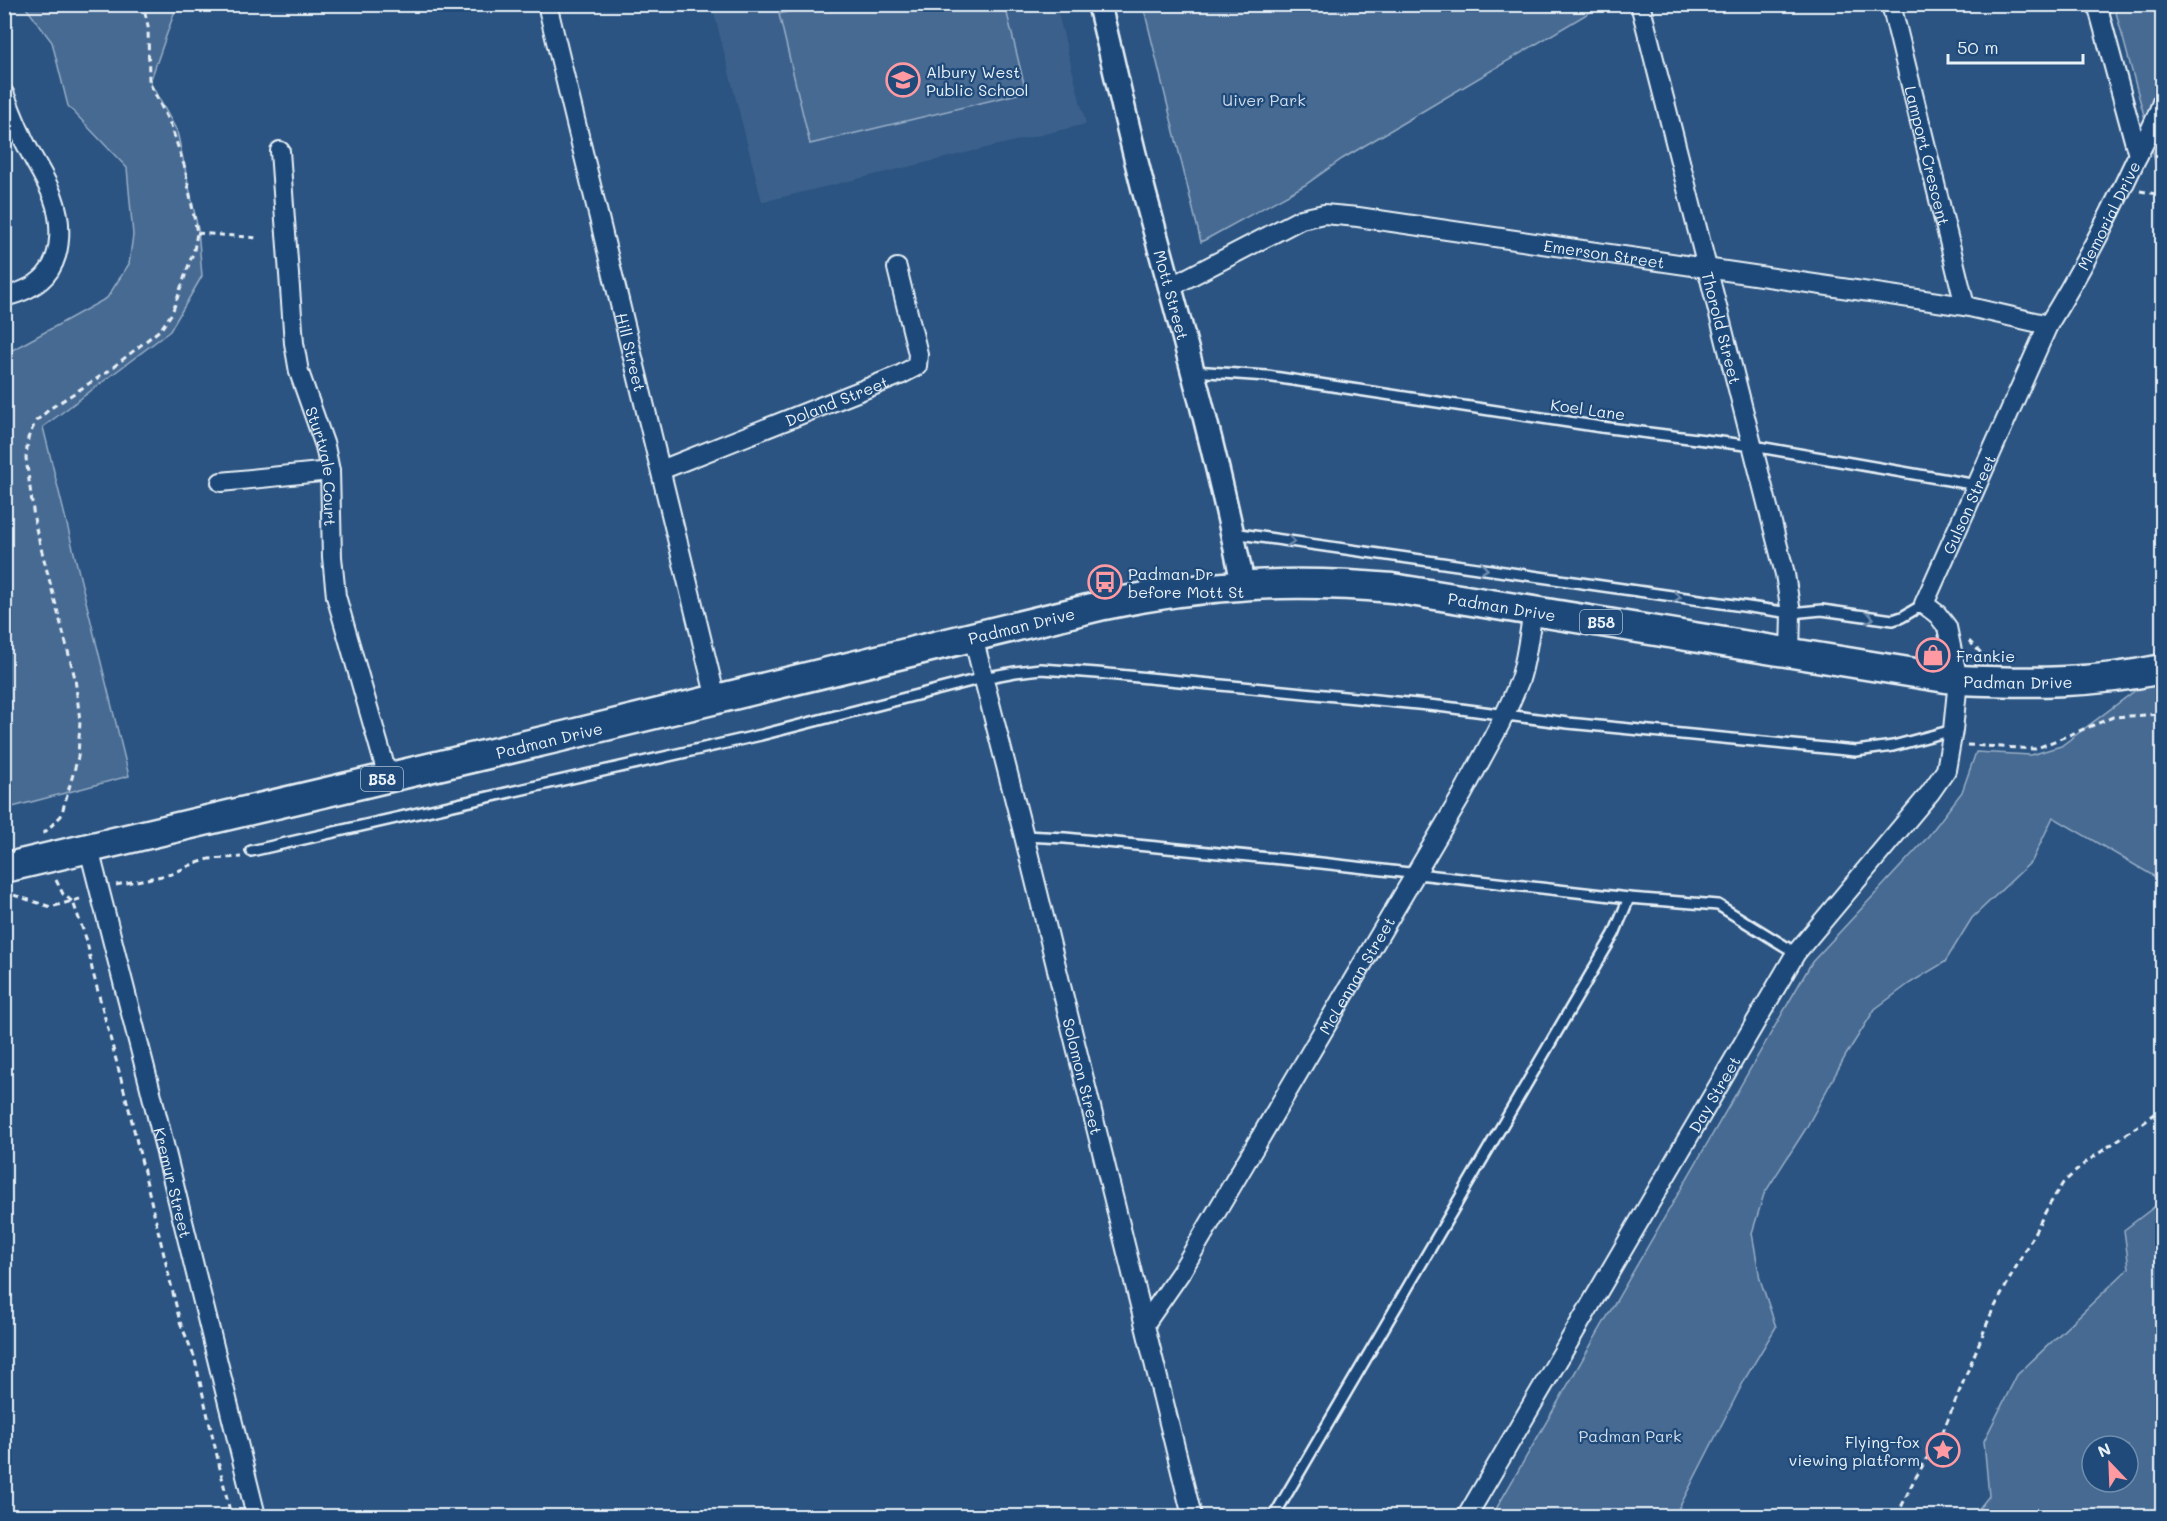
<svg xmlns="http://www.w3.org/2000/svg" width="2167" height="1521" font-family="Mali,sans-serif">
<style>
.built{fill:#3a608b}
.green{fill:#476b93;stroke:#98aec6;stroke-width:1.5;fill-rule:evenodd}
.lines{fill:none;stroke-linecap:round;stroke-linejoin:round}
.service-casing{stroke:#e8f1f8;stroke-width:14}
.minor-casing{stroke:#e8f1f8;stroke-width:22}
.tertiary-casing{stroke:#e8f1f8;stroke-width:27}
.primary-casing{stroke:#e8f1f8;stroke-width:33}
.path{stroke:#e8f1f8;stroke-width:3;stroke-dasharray:6 4.5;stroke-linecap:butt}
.service{stroke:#1f4a7a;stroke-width:9}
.minor{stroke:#1f4a7a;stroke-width:18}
.tertiary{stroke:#1f4a7a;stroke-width:22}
.primary{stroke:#1f4a7a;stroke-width:28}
.oneway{stroke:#6f8dac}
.labels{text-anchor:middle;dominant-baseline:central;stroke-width:4.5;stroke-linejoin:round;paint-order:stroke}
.shield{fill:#1f4a7a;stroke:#acbfd2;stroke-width:1.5}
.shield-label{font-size:15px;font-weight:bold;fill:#e8f1f8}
.poi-label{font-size:16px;fill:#e8f1f8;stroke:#1f4a7a;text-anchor:start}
.park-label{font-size:16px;fill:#d0dde9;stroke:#1f4a7a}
.street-label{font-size:16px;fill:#e8f1f8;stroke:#1f4a7a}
</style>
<rect width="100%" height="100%" fill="#2b5482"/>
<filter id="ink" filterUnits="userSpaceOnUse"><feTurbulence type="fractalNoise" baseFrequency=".0167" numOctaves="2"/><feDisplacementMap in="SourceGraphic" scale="12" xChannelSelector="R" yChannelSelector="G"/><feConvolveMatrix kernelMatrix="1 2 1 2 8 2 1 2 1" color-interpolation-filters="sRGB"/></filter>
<g filter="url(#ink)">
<polygon class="built" points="712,5 1056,5 1086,124 762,202"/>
<g class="green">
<polygon points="820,4 1005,5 1026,92 810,144 779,14"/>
<polygon points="24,5 177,5 150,82 177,131 198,229 202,276 170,331 43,427 129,776 5,809 5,354 107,298 129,264 133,235 127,168 68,106 52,42"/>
<polygon points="1143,5 1143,4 1602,5 1342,159 1305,185 1201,242"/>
<polygon points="2114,5 2162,5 2162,199 2151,141"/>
<polygon points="2162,682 2162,881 2053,817 2032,861 1972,918 1945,962 1910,983 1875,1009 1846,1055 1805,1130 1764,1194 1752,1233 1760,1279 1776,1327 1746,1377 1680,1506 1672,1516 1492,1516 1812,962 1926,839 1962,792 1976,752 2031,755 2061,746 2140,687"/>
<path d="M2162,1201V1516H1973L1989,1496L1984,1441L2017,1375L2129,1268L2124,1230ZM2092,1446H2128V1482H2092Z"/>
</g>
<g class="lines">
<defs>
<g id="service">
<polyline points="1193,371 1267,376 1601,427 1753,446 1977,485"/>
<polyline points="1233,533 1791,613 1822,610 1893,620 1902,617 1924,604"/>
<polyline points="1024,836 1065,838 1321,863 1629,898 1718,905 1796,953"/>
<polyline points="251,851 761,735 983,678 1015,672 1041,669 1097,673 1438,706 1568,723 1856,751 1893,746 1953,730"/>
<polyline points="1274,1516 1614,934 1629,898"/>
</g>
<g id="minor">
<path id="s1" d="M547,4L716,699"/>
<path id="s2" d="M1640,4L1785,574L1791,613L1790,654"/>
<path id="s3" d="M1891,4L1965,306"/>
<polyline points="2097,4 2138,155"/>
<path d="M4,93C10,108 15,122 22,136C31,157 45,176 53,197C62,221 63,256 45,276C34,288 19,293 4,297"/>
<path id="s4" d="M280,151L294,343L299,372L325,446L330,471L332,557L336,596L388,777"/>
<path id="s5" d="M1172,286L1301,219L1324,214L1358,217L1965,306L2048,325"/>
<path id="s6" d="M661,470L900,375L917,366L918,354L897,268"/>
<polyline points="221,482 330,471"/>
<path id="s7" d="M973,637L1024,836L1192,1516"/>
<path id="s8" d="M89,849L148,1080L256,1516"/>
<path id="s9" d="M1145,1324L1181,1272L1462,795C1482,757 1505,719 1520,679C1527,657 1529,633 1533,611"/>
<path id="s10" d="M1467,1516L1796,953L1930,793L1946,770L1953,730L1958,680L1947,627L1937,614L1924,604L2048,325C2080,273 2109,217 2135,161C2145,141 2155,123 2162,102"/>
</g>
<g id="tertiary">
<path id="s11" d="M1099,4C1115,68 1128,132 1145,195C1180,324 1217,453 1243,585"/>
</g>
<g id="primary">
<path id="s12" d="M4,868L556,738L1104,605C1205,584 1290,579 1392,588L1958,680C2027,683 2094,684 2162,669"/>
</g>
</defs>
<use href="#service" class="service-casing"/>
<use href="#minor" class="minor-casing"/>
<use href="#tertiary" class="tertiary-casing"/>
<use href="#primary" class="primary-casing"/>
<g class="path">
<polyline points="2140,191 2162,195"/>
<polyline points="197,233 259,238"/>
<polyline points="1969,641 1985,657"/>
<polyline points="1967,745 2035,749 2113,717 2162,714"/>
<polyline points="43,834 61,816 78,757 80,721 75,678 35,525 26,458 28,438 36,421 51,408 107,372 161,329 172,313 194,250 197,233 185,168 171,126 149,82 148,26 143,4"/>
<polyline points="56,880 63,894 73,902 87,941 92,969 129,1109 180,1322 194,1356 231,1516"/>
<polyline points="116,885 172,874 191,865 209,859 241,857"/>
<polyline points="4,892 51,907 83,898"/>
<polyline points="1897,1516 1913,1482 1944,1429 1991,1314 2048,1207 2063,1183 2085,1163 2162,1109"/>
</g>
<use href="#service" class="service"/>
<use href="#minor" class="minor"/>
<use href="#tertiary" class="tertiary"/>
<use href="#primary" class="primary"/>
</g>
<defs><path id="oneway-chevron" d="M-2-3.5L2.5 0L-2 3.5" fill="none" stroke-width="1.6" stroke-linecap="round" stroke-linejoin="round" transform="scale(1.5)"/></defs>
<g class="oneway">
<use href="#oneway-chevron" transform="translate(1291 541) rotate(8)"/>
<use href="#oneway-chevron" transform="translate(1484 569) rotate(8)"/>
<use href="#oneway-chevron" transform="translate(1677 597) rotate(8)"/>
<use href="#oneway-chevron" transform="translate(1870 618) rotate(9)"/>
</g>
</g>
<defs>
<symbol id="school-ring" viewBox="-11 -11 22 22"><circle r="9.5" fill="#1f4a7a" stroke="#ff9aa2" stroke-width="1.5"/><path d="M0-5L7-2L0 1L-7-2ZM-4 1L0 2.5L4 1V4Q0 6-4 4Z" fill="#ff9aa2"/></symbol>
<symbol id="bus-ring" viewBox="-11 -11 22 22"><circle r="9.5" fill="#1f4a7a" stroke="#ff9aa2" stroke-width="1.5"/><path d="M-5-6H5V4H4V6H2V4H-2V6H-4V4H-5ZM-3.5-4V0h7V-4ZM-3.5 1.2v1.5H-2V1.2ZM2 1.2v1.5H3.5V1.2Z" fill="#ff9aa2"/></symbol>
<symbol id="shop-ring" viewBox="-11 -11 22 22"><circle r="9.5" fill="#1f4a7a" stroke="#ff9aa2" stroke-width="1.5"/><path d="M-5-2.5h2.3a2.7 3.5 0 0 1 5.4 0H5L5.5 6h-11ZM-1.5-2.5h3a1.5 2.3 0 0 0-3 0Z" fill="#ff9aa2"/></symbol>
<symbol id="sight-ring" viewBox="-11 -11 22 22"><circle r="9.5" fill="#1f4a7a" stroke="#ff9aa2" stroke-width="1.5"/><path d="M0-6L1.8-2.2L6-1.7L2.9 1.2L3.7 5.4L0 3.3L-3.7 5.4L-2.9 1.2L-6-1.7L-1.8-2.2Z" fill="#ff9aa2"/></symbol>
</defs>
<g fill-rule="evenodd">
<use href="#school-ring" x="884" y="61" width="38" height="38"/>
<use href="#bus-ring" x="1086" y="563" width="38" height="38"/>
<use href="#shop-ring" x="1914" y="636" width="38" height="38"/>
<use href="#sight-ring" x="1924" y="1431" width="38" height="38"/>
</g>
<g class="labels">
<g class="shield">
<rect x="1580" y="610" width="42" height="24" rx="4.5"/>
<rect x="361" y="767" width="42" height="24" rx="4.5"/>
</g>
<g class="shield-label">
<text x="1601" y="622">B58</text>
<text x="382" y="779">B58</text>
</g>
<g class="poi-label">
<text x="926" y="71">Albury West<tspan x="926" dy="18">Public School</tspan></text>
<text x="1128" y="573">Padman Dr<tspan x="1128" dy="18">before Mott St</tspan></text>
<text x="1956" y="655">Frankie</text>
<text x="1920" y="1441" text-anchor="end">Flying-fox<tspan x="1920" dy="18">viewing platform</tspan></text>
</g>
<g class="park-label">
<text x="1264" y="99">Uiver Park</text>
<text x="1630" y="1435">Padman Park</text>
</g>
<g class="street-label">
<text stroke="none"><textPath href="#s3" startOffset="156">Lamport Crescent</textPath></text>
<text stroke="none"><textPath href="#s10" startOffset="1497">Memorial Drive</textPath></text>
<text stroke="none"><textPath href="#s5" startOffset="452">Emerson Street</textPath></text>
<text stroke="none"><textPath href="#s11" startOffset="300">Mott Street</textPath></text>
<text stroke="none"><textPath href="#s2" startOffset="334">Thorold Street</textPath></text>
<text stroke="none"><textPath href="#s1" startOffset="358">Hill Street</textPath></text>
<text stroke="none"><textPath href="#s6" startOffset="189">Doland Street</textPath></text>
<text transform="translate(1588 409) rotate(8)">Koel Lane</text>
<text stroke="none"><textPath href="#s4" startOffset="320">Sturtvale Court</textPath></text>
<text stroke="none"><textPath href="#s10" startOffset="1176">Gulson Street</textPath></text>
<text stroke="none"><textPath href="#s12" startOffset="1532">Padman Drive</textPath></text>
<text stroke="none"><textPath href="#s12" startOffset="1046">Padman Drive</textPath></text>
<text stroke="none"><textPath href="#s12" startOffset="2054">Padman Drive</textPath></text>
<text stroke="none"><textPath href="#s12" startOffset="560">Padman Drive</textPath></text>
<text stroke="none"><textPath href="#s9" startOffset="408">McLennan Street</textPath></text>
<text stroke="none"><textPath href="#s7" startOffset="453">Solomon Street</textPath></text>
<text stroke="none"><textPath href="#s10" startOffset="489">Day Street</textPath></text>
<text stroke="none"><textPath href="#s8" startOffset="344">Kremur Street</textPath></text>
</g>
</g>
<rect width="2167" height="1521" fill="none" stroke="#1f4a7a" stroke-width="24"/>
<rect x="12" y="12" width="2143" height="1497" fill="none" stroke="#e8f1f8" stroke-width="2" filter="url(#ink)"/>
<g transform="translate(2110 1464) rotate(337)"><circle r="28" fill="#1f4a7a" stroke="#6f8dac" stroke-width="1.5"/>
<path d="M0-4.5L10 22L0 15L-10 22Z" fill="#ff9aa2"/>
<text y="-9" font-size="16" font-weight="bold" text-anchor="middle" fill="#e8f1f8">N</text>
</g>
<path d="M1948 54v9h135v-9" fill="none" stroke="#e8f1f8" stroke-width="3"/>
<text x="1957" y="54" font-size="18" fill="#e8f1f8" stroke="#1f4a7a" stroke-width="4.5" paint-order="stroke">50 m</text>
</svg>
